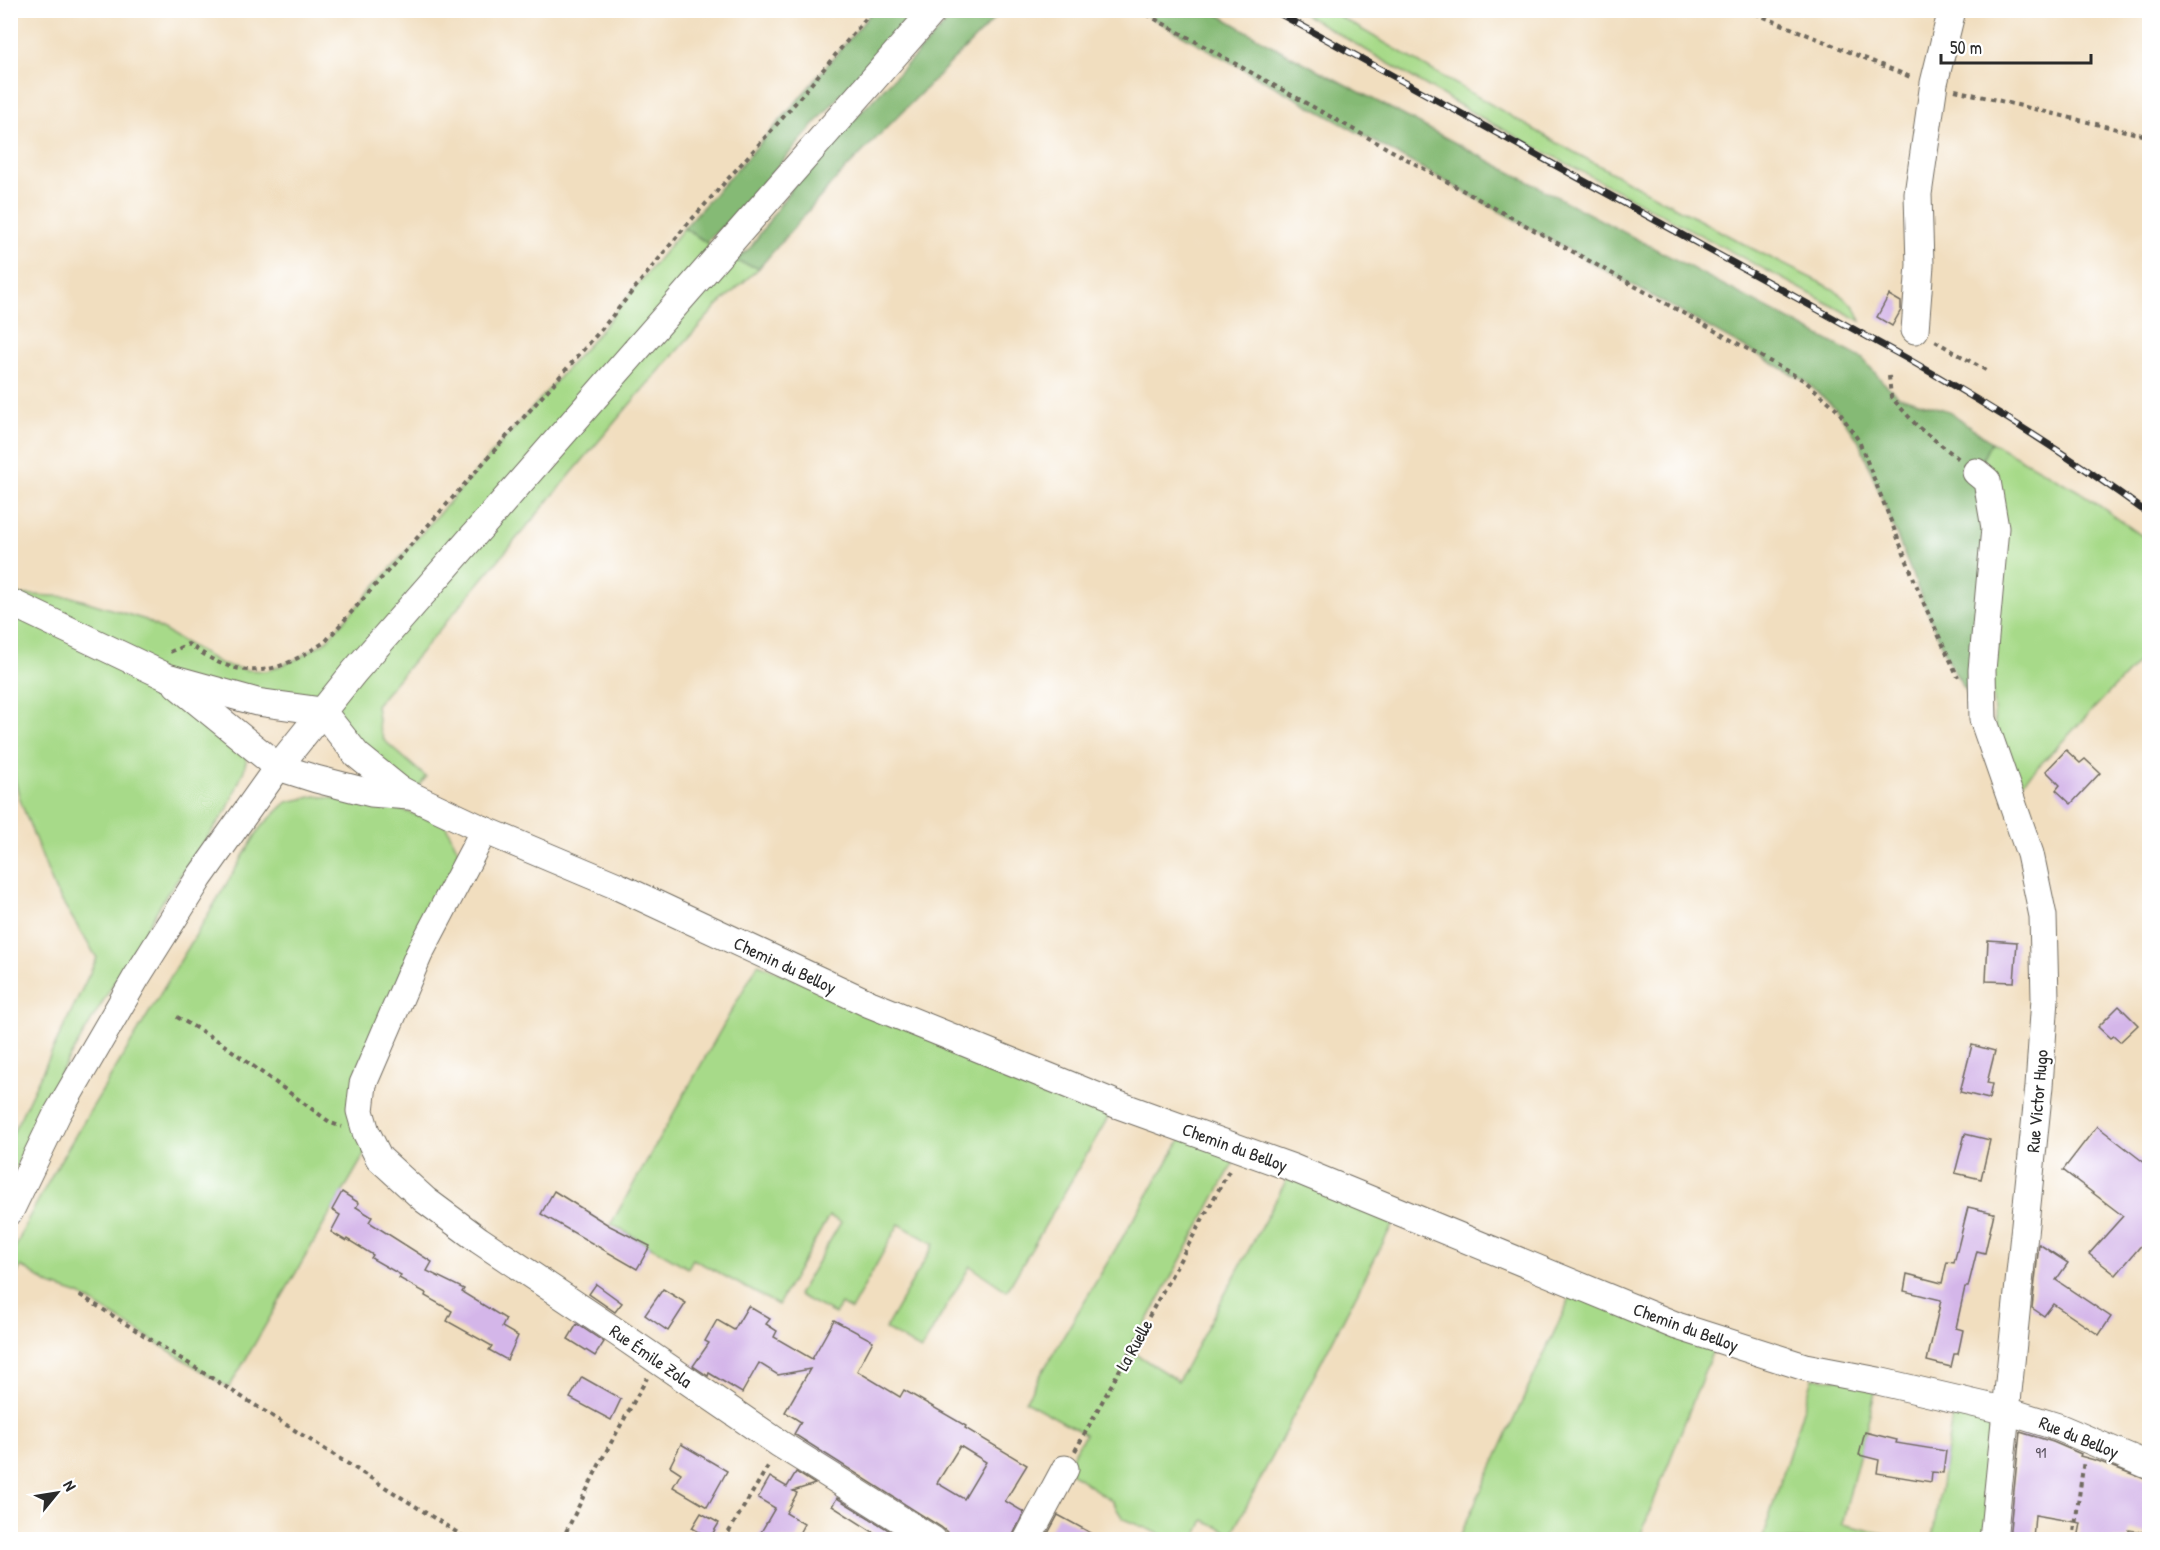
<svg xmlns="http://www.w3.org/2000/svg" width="2160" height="1550" font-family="'Patrick Hand',sans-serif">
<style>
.green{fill:#a7da89;stroke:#69825a;stroke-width:1.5}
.forest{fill:#85ba75;stroke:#587250;stroke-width:1.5}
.building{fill:#d4b6e9;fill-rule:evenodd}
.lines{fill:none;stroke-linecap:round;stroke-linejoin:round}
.minor-casing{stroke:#706a5f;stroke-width:29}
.path{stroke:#706a5f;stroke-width:4;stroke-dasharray:4.5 4.5;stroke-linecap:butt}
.minor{stroke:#fff;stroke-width:27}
.rail-casing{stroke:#2b2b2b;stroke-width:7}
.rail{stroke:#fff;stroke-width:4.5;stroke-dasharray:14;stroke-linecap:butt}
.labels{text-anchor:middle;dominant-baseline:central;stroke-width:4.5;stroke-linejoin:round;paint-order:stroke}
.number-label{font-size:15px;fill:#554e5a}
.street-label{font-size:18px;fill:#2b2b2b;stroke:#fff}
</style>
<rect width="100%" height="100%" fill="#fff"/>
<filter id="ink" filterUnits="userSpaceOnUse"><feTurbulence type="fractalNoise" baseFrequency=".0167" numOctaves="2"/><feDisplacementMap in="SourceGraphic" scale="12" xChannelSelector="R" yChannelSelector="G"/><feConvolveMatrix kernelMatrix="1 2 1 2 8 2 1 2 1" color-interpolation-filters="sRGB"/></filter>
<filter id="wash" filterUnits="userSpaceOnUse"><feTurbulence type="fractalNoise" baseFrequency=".008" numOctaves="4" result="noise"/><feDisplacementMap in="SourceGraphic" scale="24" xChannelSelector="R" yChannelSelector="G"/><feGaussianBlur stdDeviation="1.35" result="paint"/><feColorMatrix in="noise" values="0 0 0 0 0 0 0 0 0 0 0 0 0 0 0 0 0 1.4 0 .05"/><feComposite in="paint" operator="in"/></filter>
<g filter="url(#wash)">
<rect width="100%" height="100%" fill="#f1debf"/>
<g class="green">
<polygon points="1302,10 1330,11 1561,145 1753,249 1833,289 1855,307 1861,321 1478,116 1301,12"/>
<polygon points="684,228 735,261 759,268 717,306 636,397 376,705 379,727 384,740 426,777 412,796 322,711 169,678 250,743 244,770 227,810 167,894 59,1075 11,1178 11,1137 97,958 55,890 20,800 10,759 11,594 72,597 146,620 223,665 247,670 267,671 297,659 325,642 362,601 600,331"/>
<polygon points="1991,442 2080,492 2149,541 2149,651 2010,796 1998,766 1976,472"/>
<polygon points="316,796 392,807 445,824 458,850 461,875 363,1084 366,1152 229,1388 80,1295 50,1285 21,1266 11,1286 11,1258 28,1219 60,1161 260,828 287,802"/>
<polygon points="758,964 1116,1104 1007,1291 970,1266 921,1350 885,1329 934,1244 899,1224 851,1310 841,1304 835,1314 798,1295 841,1222 829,1216 778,1305 693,1259 688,1268 611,1224"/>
<polygon points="1187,1129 1241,1149 1131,1351 1178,1381 1293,1168 1399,1212 1232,1534 1204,1520 1195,1539 1172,1539 1123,1519 1112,1501 1065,1469 1085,1434 1025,1401"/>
<polygon points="1576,1285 1717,1340 1639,1539 1458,1540"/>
<polygon points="1813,1378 1878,1381 1842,1524 1906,1539 1762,1540"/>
<polygon points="1955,1399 2007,1411 1993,1539 1932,1540"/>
</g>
<g class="forest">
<polygon points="873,11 914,11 735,215 706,242 684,228 786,114"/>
<polygon points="958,11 1002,11 834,181 759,268 735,261 751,247 799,177"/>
<polygon points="1139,11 1212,11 1267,43 1863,359 1882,381 1898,396 1949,411 1991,442 1976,472 1987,481 1983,719 1952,668 1924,604 1859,441 1836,409 1805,381"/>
</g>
<g id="blocks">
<g class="building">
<polygon points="1889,295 1901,302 1901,310 1892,326 1877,317"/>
<polygon points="2066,750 2080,763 2085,759 2100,773 2071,804 2056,790 2060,785 2046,771"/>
<polygon points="1988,940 2017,942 2014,982 1986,981"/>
<polygon points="2119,1006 2138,1025 2120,1042 2113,1036 2110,1038 2098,1027"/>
<polygon points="1972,1045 1995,1051 1987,1083 1992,1084 1989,1099 1960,1092"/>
<polygon points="2097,1126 2150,1167 2150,1235 2116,1275 2089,1254 2123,1216 2063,1170"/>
<polygon points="1965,1134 1990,1140 1981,1179 1955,1173"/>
<polygon points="554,1191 610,1226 650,1246 637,1269 541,1214"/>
<polygon points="342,1192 359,1203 356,1207 372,1217 369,1222 432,1262 427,1271 464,1289 462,1292 506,1319 502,1327 518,1336 507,1360 489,1350 492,1346 447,1321 452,1311 425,1296 426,1293 399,1278 401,1275 371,1258 373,1255 347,1239 346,1241 331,1232 340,1215 332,1210"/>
<polygon points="1968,1207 1994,1213 1985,1253 1977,1251 1968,1287 1965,1287 1956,1328 1963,1330 1958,1354 1954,1354 1951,1367 1927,1361 1941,1300 1904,1291 1907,1274 1942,1283 1947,1262 1954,1263"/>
<polygon points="2039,1244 2068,1263 2056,1280 2111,1317 2099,1335 2053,1304 2044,1316 2032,1308"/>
<polygon points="596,1284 622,1303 615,1312 589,1294"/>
<polygon points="663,1289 686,1303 668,1331 645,1315"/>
<path d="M748,1306L770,1319L766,1324L777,1331L774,1337L812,1359L834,1320L873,1341L857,1371L900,1397L904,1390L966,1426L965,1428L1027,1465L1005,1501L1024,1512L1011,1539H949L947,1532L941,1527L794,1434L801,1422L785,1412L810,1369L778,1375L759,1363L742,1393L709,1373L708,1376L693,1366L709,1343L705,1341L717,1320L734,1330ZM960,1446L986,1462L964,1499L937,1483Z"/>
<polygon points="577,1324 604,1342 595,1356 568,1339"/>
<polygon points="582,1377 621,1399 611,1420 570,1398"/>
<polygon points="1865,1432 1897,1440 1896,1443 1946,1451 1943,1473 1932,1472 1931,1482 1877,1473 1879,1460 1859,1455"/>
<polygon points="2020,1432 2053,1442 2081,1454 2080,1456 2098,1461 2150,1481 2150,1533 2129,1530 2128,1539 2078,1539 2081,1523 2035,1515 2033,1539 2009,1539"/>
<polygon points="681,1444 727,1471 707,1507 673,1487 681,1473 670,1466"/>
<polygon points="796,1472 815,1484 793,1491 797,1493 786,1513 804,1524 796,1539 757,1539 775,1508 758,1498 770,1477 787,1487"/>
<polygon points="837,1498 903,1539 884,1539 832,1506"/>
<polygon points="701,1513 719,1523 710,1538 692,1528"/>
<polygon points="1058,1515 1102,1539 1045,1539"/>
</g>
</g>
</g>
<g filter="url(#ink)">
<use href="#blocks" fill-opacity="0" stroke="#706a5f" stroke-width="1.5"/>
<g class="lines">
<defs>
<g id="minor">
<polyline points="1915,330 1920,265 1918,194 1934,83 1952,10"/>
<polyline points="1976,472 1987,481 1995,528 1982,670 1983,719 2030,854 2043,916 2045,999 2039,1086 1993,1540"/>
<polyline points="10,602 167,677 257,702 322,711"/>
<polyline points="177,685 278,767 316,779 371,793 409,796"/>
<polyline points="322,711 357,755 399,789 412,796 482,829 615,885 870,1004 1116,1104 1293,1168 1677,1326 1805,1367 1878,1381 2007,1411 2058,1427 2150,1466"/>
<polyline points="482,829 479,840 419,954 363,1084 360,1111 366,1132 379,1158 425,1200 479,1240 618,1333 780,1444 933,1540"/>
<polyline points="10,1211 57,1114 136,978 199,878 278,767 354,672 934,10"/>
<polyline points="1027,1540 1065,1469"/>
</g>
</defs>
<use href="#minor" class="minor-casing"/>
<g class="path">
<polyline points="1139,10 1805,381 1837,409 1859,441 1924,604 1958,677"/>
<polyline points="1747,10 1913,78"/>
<polyline points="1955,90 2150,137"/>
<polyline points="1935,341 1989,372"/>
<polyline points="1889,376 1891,397 1918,427 1959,459"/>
<path d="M170,652L188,644C200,651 212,661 225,665C267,679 290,663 325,642L600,331L684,228L786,114L873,10"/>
<polyline points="177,1017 220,1042 331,1123 342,1127"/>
<polyline points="80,1295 469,1540"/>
<polyline points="1075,1451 1230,1169"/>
<polyline points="562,1540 602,1459 647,1378"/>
<polyline points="724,1540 770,1463"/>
<polyline points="2073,1540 2084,1460"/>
</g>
<use href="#minor" class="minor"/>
<defs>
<path id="rail" d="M1273,10L1906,358C1990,406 2072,457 2150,515"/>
</defs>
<use href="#rail" class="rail-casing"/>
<use href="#rail" class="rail"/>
</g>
</g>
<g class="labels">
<g class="number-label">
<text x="2041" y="1452">91</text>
</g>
<g class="street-label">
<text transform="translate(785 965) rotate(25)">Chemin du Belloy</text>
<text transform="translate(2037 1101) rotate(-85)">Rue Victor Hugo</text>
<text transform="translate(1235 1147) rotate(20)">Chemin du Belloy</text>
<text transform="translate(1686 1327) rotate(20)">Chemin du Belloy</text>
<text transform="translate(1134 1345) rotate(-61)">La Ruelle</text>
<text transform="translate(651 1356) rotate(35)">Rue Émile Zola</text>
<text transform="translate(2079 1437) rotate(22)">Rue du Belloy</text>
</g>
</g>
<rect width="2160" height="1550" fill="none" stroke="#fff" stroke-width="36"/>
<g transform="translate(57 1493) rotate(60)" stroke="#ffffff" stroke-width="4.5" paint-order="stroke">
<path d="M0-4.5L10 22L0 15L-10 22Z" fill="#2b2b2b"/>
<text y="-9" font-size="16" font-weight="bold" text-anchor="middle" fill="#2b2b2b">N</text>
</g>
<path d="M1941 54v9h150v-9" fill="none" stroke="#2b2b2b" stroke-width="3"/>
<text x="1950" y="54" font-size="18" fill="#2b2b2b" stroke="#ffffff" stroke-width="4.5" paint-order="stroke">50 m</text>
</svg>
